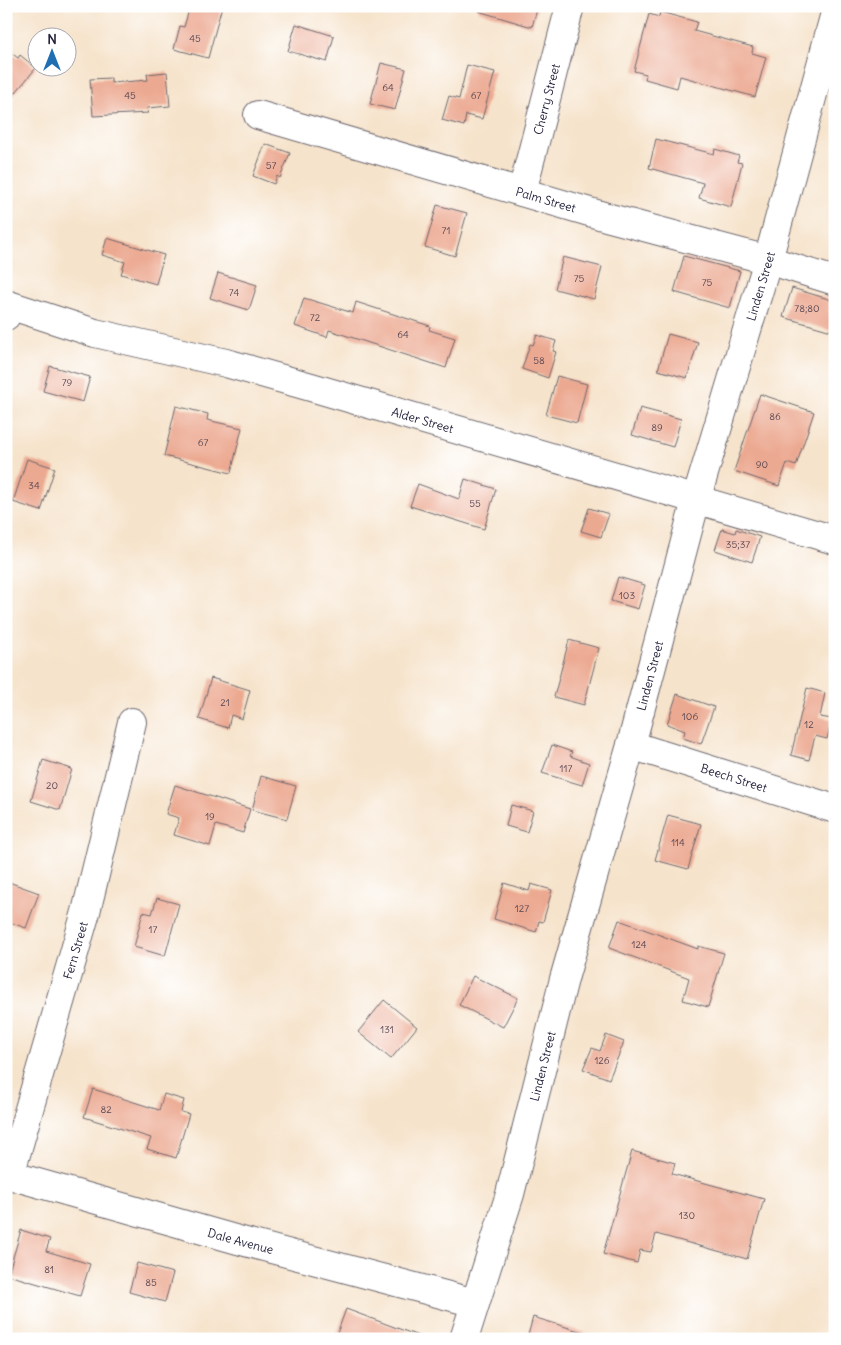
<svg xmlns="http://www.w3.org/2000/svg" width="841" height="1345" font-family="Delius,sans-serif">
<style>
.building{fill:#eca991}
.lines{fill:none;stroke-linecap:round;stroke-linejoin:round}
.minor-casing{stroke:#6c666d;stroke-width:30}
.minor{stroke:#fff;stroke-width:28}
.labels{text-anchor:middle;dominant-baseline:central;stroke-width:5;stroke-linejoin:round;paint-order:stroke}
.number-label{font-size:10px;fill:#544450}
.street-label{font-size:12px;fill:#22223b;stroke:#fff}
</style>
<rect width="100%" height="100%" fill="#fff"/>
<filter id="ink" filterUnits="userSpaceOnUse"><feTurbulence type="fractalNoise" baseFrequency=".02" numOctaves="2"/><feDisplacementMap in="SourceGraphic" scale="10" xChannelSelector="R" yChannelSelector="G"/><feConvolveMatrix kernelMatrix="1 2 1 2 8 2 1 2 1" color-interpolation-filters="sRGB"/></filter>
<filter id="wash" filterUnits="userSpaceOnUse"><feTurbulence type="fractalNoise" baseFrequency=".0096" numOctaves="4" result="noise"/><feDisplacementMap in="SourceGraphic" scale="20" xChannelSelector="R" yChannelSelector="G"/><feGaussianBlur stdDeviation="1.12" result="paint"/><feColorMatrix in="noise" values="0 0 0 0 0 0 0 0 0 0 0 0 0 0 0 0 0 1.4 0 .05"/><feComposite in="paint" operator="in"/></filter>
<g filter="url(#wash)">
<rect width="100%" height="100%" fill="#f6e3cb"/>
<g id="blocks">
<g class="building">
<polygon points="190,6 222,6 208,58 174,49 180,26 184,27"/>
<polygon points="479,6 538,6 532,27 478,11"/>
<polygon points="660,12 697,22 694,31 753,47 752,53 766,57 755,97 680,76 677,88 645,79 646,74 634,71 649,14 659,17"/>
<polygon points="296,24 334,36 327,62 288,51"/>
<polygon points="6,49 18,58 20,55 36,68 6,104"/>
<polygon points="381,63 406,69 395,110 370,104"/>
<polygon points="467,65 495,72 482,119 466,115 464,126 442,120 449,96 459,99"/>
<polygon points="167,72 170,106 147,108 148,113 93,116 90,79 111,78 111,83 148,80 147,74"/>
<polygon points="656,139 714,154 715,149 739,156 737,162 742,163 731,207 699,198 703,183 649,168"/>
<polygon points="265,144 290,153 280,178 277,176 274,184 253,176"/>
<polygon points="437,205 467,213 455,256 425,247"/>
<polygon points="107,238 164,255 156,284 121,274 125,262 102,255"/>
<polygon points="684,256 740,271 730,308 674,292"/>
<polygon points="563,257 602,267 594,299 555,289"/>
<polygon points="218,273 257,285 249,310 210,298"/>
<polygon points="792,288 835,301 835,332 783,317"/>
<polygon points="304,298 353,313 356,302 430,326 429,330 455,338 446,368 329,330 327,337 295,326"/>
<polygon points="668,334 698,342 687,378 658,370"/>
<polygon points="537,335 556,341 553,351 556,352 548,378 522,369 530,344 533,345"/>
<polygon points="50,366 90,377 83,402 43,391"/>
<polygon points="557,376 587,384 577,423 546,415"/>
<polygon points="760,394 814,412 796,466 787,463 779,486 734,471"/>
<polygon points="176,406 208,414 207,420 242,428 231,473 164,456"/>
<polygon points="640,408 681,419 673,447 632,435"/>
<polygon points="27,459 55,468 41,511 13,502"/>
<polygon points="465,479 496,489 484,529 410,506 418,484 459,499"/>
<polygon points="589,508 609,514 601,537 581,531"/>
<polygon points="722,529 735,533 736,529 760,537 752,562 715,550"/>
<polygon points="618,577 645,585 638,609 611,601"/>
<polygon points="569,640 599,648 584,705 554,697"/>
<polygon points="211,678 250,690 242,719 231,715 228,728 199,719"/>
<polygon points="807,688 825,693 820,717 832,719 827,739 815,736 809,760 791,755"/>
<polygon points="677,694 714,707 701,744 683,738 685,731 667,724"/>
<polygon points="552,745 572,752 570,756 589,763 582,785 542,773"/>
<polygon points="43,760 72,769 60,810 31,801"/>
<polygon points="261,776 296,786 287,819 252,810"/>
<polygon points="175,785 250,809 243,833 216,825 210,846 174,835 179,818 166,814"/>
<polygon points="511,805 533,811 527,832 506,826"/>
<polygon points="668,815 701,824 688,869 655,860"/>
<polygon points="6,881 39,893 26,928 6,921"/>
<polygon points="504,883 529,891 531,884 552,890 543,922 539,921 536,932 494,919"/>
<polygon points="157,898 179,904 165,956 134,947 143,912 152,914"/>
<polygon points="619,920 698,949 698,946 724,953 708,1007 683,1000 689,978 609,948"/>
<polygon points="473,976 518,998 503,1027 459,1005"/>
<polygon points="384,1000 417,1027 391,1059 358,1032"/>
<polygon points="606,1035 624,1042 609,1079 583,1069 592,1048 600,1051"/>
<polygon points="93,1089 159,1110 164,1094 184,1100 181,1112 189,1114 176,1158 147,1149 151,1138 84,1117"/>
<polygon points="632,1151 675,1163 672,1174 764,1199 747,1259 656,1234 651,1252 640,1250 637,1263 603,1254"/>
<polygon points="21,1230 50,1239 46,1251 90,1264 80,1296 8,1275"/>
<polygon points="137,1263 173,1273 165,1302 129,1292"/>
<polygon points="346,1309 421,1337 420,1339 335,1339"/>
<polygon points="533,1317 589,1334 588,1339 527,1339"/>
</g>
</g>
</g>
<g filter="url(#ink)">
<use href="#blocks" fill-opacity="0" stroke="#6c666d" stroke-width="1"/>
<g class="lines">
<defs>
<g id="minor">
<path id="s1" d="M258,115L610,218L768,260L835,281"/>
<path id="s2" d="M522,192L570,6"/>
<path id="s3" d="M6,316L9,305L95,333L226,363L311,387L835,540"/>
<path id="s4" d="M631,745L835,809"/>
<path id="s5" d="M6,1174L238,1240L475,1303"/>
<path id="s6" d="M10,1175L86,912L132,722"/>
<path id="s7" d="M464,1339L510,1194L564,979L631,745L696,500L768,260L835,13"/>
</g>
</defs>
<use href="#minor" class="minor-casing"/>
<use href="#minor" class="minor"/>
</g>
</g>
<g class="labels">
<g class="number-label">
<text x="195" y="38">45</text>
<text x="388" y="87">64</text>
<text x="130" y="95">45</text>
<text x="476" y="95">67</text>
<text x="271" y="165">57</text>
<text x="446" y="230">71</text>
<text x="579" y="278">75</text>
<text x="707" y="282">75</text>
<text x="234" y="292">74</text>
<text x="807" y="308">78;80</text>
<text x="315" y="317">72</text>
<text x="403" y="334">64</text>
<text x="539" y="360">58</text>
<text x="67" y="382">79</text>
<text x="775" y="416">86</text>
<text x="657" y="427">89</text>
<text x="203" y="442">67</text>
<text x="762" y="464">90</text>
<text x="34" y="485">34</text>
<text x="475" y="503">55</text>
<text x="738" y="544">35;37</text>
<text x="627" y="595">103</text>
<text x="225" y="702">21</text>
<text x="690" y="716">106</text>
<text x="809" y="724">12</text>
<text x="566" y="768">117</text>
<text x="52" y="785">20</text>
<text x="210" y="816">19</text>
<text x="678" y="842">114</text>
<text x="522" y="908">127</text>
<text x="153" y="929">17</text>
<text x="639" y="944">124</text>
<text x="387" y="1029">131</text>
<text x="602" y="1060">126</text>
<text x="106" y="1109">82</text>
<text x="687" y="1215">130</text>
<text x="49" y="1269">81</text>
<text x="151" y="1282">85</text>
</g>
<g class="street-label">
<text stroke="none"><textPath href="#s2" startOffset="96">Cherry Street</textPath></text>
<text stroke="none"><textPath href="#s1" startOffset="300">Palm Street</textPath></text>
<text stroke="none"><textPath href="#s7" startOffset="1094">Linden Street</textPath></text>
<text stroke="none"><textPath href="#s3" startOffset="441">Alder Street</textPath></text>
<text stroke="none"><textPath href="#s7" startOffset="689">Linden Street</textPath></text>
<text stroke="none"><textPath href="#s4" startOffset="108">Beech Street</textPath></text>
<text stroke="none"><textPath href="#s6" startOffset="234">Fern Street</textPath></text>
<text stroke="none"><textPath href="#s7" startOffset="284">Linden Street</textPath></text>
<text stroke="none"><textPath href="#s5" startOffset="244">Dale Avenue</textPath></text>
</g>
</g>
<rect width="841" height="1345" fill="none" stroke="#fff" stroke-width="25"/>
<g transform="translate(52 52)"><circle r="24" fill="#ffffff" stroke="#a7a7b1"/>
<path d="M0-4L9 19L0 12L-9 19Z" fill="#1f6fb2"/>
<text y="-8" font-size="14" font-weight="bold" text-anchor="middle" fill="#22223b">N</text>
</g>
</svg>
